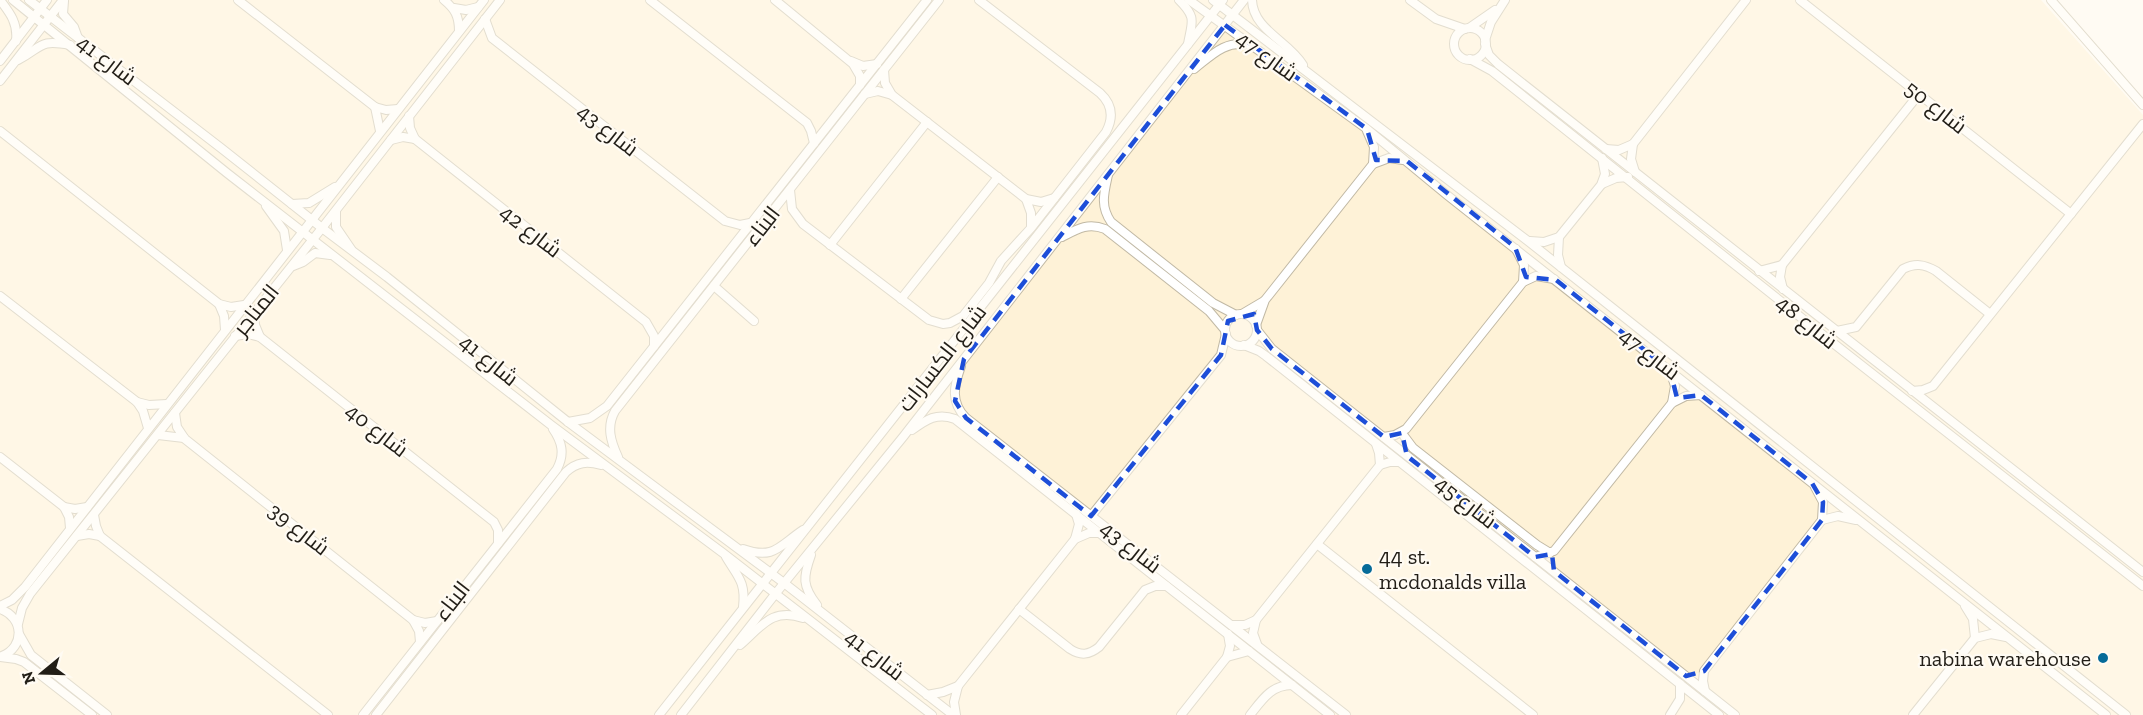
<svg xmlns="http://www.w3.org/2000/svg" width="2143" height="715" font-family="'Zilla Slab',Cairo,serif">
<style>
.built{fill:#fef2d7}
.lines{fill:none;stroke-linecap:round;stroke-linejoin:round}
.minor-casing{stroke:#c1b9a5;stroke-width:10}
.minor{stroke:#fff;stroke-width:8}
.marked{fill:none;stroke:#1d4ed8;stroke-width:4.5;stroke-dasharray:12 8;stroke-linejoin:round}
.poi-dot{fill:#066b99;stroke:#fffbf3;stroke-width:2}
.labels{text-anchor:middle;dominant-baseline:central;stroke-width:4.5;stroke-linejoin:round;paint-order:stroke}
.street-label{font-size:22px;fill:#221e17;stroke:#fffbf3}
.poi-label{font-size:22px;fill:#221e17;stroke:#fffbf3;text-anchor:start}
</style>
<rect width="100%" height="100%" fill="#fffbf3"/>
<polygon class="built" points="0,0 2041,0 2143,115 2143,715 0,715"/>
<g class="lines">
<defs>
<g id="minor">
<path d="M0,0C10,13 18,23 16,41"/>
<polyline points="13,0 227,173 551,425 723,553 932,715"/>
<polyline points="29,0 221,148 322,228 387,277 568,422 784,583 953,715"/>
<polyline points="238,0 375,107 386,110 398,109"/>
<path d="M444,0C455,9 459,16 459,31"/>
<polyline points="650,0 807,123 811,131 814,143"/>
<polyline points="775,0 853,64 860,76 860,85"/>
<path d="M1179,0C1197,18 1192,21 1188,44"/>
<polyline points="1189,0 1367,129 1447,195 2106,715"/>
<polyline points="1213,0 1528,241 2126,715"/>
<path d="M1252,0C1253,30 1289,41 1303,65"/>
<polyline points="1410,0 1436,19 1465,29"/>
<polyline points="1800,0 2071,214"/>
<polyline points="2051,0 2143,105"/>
<polyline points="64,1 63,14 74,27 78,38"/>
<polyline points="454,8 466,10 478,7"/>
<polyline points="485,19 492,38 725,221 740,225 750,223"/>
<polyline points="1469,28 1495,10"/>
<circle cx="1470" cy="44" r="16"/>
<polyline points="1485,40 1491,22 1505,0"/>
<polyline points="1485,44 1489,55 1498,64 2143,572"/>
<polyline points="1470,59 1492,71 1833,343 2143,586"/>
<path d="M18,60C43,47 38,39 70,45"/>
<polyline points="0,61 47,0"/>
<polyline points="851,61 863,66 877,64"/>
<path d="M1194,69C1212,55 1225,40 1249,45"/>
<polyline points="884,70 885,83 892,95 1026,199 1041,202 1054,198"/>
<polyline points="0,81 63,0"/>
<polyline points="865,94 878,91 892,95"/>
<polyline points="375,107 380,131"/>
<polyline points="409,116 410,128 415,139 646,322 654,336 654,346"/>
<polyline points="0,131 219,304 231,307 244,305"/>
<polyline points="1367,131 1374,147 1373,164"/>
<polyline points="391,140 403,137 415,139"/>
<polyline points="1633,144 1631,159 1635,172"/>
<polyline points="1606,149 1619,150 1633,144 1746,0"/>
<path d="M1108,175C1104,193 1100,206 1111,222L1213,303L1236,315"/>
<polyline points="1602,184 1616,178 1628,177"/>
<path d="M790,190L792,209L803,224L929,320L943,324L950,323L963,316L989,283L1001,261L1031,228L1106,132C1114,117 1112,104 1100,93L979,0"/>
<polyline points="1026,199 1031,213 1031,226"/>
<polyline points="292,204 309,203 335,187"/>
<polyline points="266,206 284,231 287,250"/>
<polyline points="336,212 336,227 351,249"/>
<path d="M1062,237C1077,229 1088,222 1105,229L1209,311L1225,330"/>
<polyline points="1559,237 1558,255 1561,267"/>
<polyline points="1530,241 1544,242 1559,237 1601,185 1605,174 1602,158"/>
<polyline points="830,245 927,122"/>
<polyline points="1516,249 1524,265 1523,282"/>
<polyline points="1782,265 1780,277 1783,289"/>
<polyline points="293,266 303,262 315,253 330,255"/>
<polyline points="1759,271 1782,265 1919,94"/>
<polyline points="714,286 754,321"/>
<polyline points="0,296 137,402 143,411 148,428"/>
<polyline points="901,299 998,177"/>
<polyline points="219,304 224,316 225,330"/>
<polyline points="254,313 255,325 260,337"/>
<polyline points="1242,314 1264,301"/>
<circle cx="1241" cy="330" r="16"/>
<polyline points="1256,325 1265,300 1373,164 1389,158 1403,160"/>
<polyline points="1257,330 1272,349 1735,715"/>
<path d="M1837,331L1856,327L1903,269C1915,263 1924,264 1936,271L1990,314"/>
<polyline points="235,336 248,334 260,337 494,522 498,530 498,543"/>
<polyline points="1244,345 1259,351 1266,356 1719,715"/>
<path d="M961,366C954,386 950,402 966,418L1346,715"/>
<polyline points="1670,370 1675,386 1672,403"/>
<polyline points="1912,391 1923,390 1933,386 2143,124"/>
<polyline points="137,402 149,405 167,404"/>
<polyline points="175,413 177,427 185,439 413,620 419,631 420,642"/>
<polyline points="568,422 590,418 607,406 927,0"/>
<path d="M912,430C926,420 937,412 955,419L1330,715"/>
<polyline points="158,435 184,438"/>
<polyline points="1404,436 1413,448 1537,545 1550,553"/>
<polyline points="1384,437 1395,435 1406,429 1523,282 1536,276 1554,279"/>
<polyline points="1376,444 1379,453 1380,465"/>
<polyline points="0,457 64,507 69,517 70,528"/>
<path d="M618,457C611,442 606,427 615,411L939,0"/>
<polyline points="64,507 75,509 87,507"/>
<polyline points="94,515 96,526 100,536 328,715"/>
<polyline points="1091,516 1221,355 1226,334"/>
<polyline points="1822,520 1838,516 1856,520"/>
<polyline points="77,536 89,534 100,536"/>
<polyline points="1075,539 1089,533 1099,533"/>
<polyline points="1317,544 1533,715"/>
<path d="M743,549C774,560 779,546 803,530"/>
<path d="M811,555C803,577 802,586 817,605"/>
<path d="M726,557C738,577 746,582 743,607"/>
<polyline points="1535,557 1554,551 1672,403 1686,396 1701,395"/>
<polyline points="0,606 12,600 25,587 484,0"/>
<polyline points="1965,606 1973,619 1975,638"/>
<path d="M0,609C24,617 25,647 2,656"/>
<path d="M1019,609L1070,649C1081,656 1089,655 1099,647L1145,590L1155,586H1166"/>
<polyline points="413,620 425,623 437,621"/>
<polyline points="18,624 22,608 30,594 322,228 500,0"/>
<polyline points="1232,625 1245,625 1256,620"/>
<polyline points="19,634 31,655 107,715"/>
<polyline points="1257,644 1253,633 1256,620 1380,465 1390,462 1399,462"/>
<path d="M740,645C761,627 772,607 803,618"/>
<polyline points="0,657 16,659 24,662 92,715"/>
<polyline points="1227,657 1249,651"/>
<polyline points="1705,691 1703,681 1704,671 1822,520 1823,502 1815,487"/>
<polyline points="927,695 943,692 958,686"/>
<path d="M363,715L557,469C565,454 562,442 553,429"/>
<path d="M376,715L566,472C577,462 587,461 601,465"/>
<polyline points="659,715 1223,0"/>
<polyline points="681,715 776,593 903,437 1244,0"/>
<polyline points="956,715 954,702 958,686 1075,539 1079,524 1076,514"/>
<polyline points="1181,715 1227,657 1230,646 1228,634"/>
<path d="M1250,715C1262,700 1271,685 1292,685"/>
<polyline points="1670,715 1680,699 1680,684"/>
<polyline points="1913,715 1975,638 1991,634 2006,637"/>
</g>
</defs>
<use href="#minor" class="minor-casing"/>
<use href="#minor" class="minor"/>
</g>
<path d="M0 0H2143V715H0ZM1225,25L1367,129L1376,160L1407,161L1515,247L1526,277L1556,280L1670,370L1677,398L1701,395L1812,483L1823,502L1822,520L1704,671L1686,676L1554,571L1552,554L1535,557L1407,456L1402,433L1384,437L1272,349L1257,330L1254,314L1228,321L1221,355L1091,516L966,418L955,401L964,359Z" fill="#fffbf3" fill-opacity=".55" fill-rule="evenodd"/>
<path class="marked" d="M1225,25L1367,129L1376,160L1407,161L1515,247L1526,277L1556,280L1670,370L1677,398L1701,395L1812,483L1823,502L1822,520L1704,671L1686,676L1554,571L1552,554L1535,557L1407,456L1402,433L1384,437L1272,349L1257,330L1254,314L1228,321L1221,355L1091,516L966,418L955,401L964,359Z"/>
<g class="poi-dot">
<circle cx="1367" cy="569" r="6"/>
<circle cx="2103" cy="658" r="6"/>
</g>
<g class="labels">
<g class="street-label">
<text transform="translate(1267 56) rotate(36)">شارع 47</text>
<text transform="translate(107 60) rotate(37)">شارع 41</text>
<text transform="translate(1936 107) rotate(38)">شارع 50</text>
<text transform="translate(608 130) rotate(38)">شارع 43</text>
<text transform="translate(762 226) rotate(-52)">البناء</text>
<text transform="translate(531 231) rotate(38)">شارع 42</text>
<text transform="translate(256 310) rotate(-51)">المناجر</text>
<text transform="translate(1807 322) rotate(39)">شارع 48</text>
<text transform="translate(1650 354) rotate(38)">شارع 47</text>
<text transform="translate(942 358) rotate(-52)">شارع الكسارات</text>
<text transform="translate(489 360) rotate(39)">شارع 41</text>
<text transform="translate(377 430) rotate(38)">شارع 40</text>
<text transform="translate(1466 502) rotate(38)">شارع 45</text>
<text transform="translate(299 529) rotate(38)">شارع 39</text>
<text transform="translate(1131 547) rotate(38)">شارع 43</text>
<text transform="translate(452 601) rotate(-52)">البناء</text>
<text transform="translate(875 655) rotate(38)">شارع 41</text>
</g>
<g class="poi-label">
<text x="1379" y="556">44 st.<tspan x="1379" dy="25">mcdonalds villa</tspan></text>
<text x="2091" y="658" text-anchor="end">nabina warehouse</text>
</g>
</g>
<g transform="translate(42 673) rotate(251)" stroke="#fffbf3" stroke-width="4.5" paint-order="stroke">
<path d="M0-4.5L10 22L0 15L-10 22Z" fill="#221e17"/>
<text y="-9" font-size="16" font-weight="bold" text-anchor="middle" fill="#221e17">N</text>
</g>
</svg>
